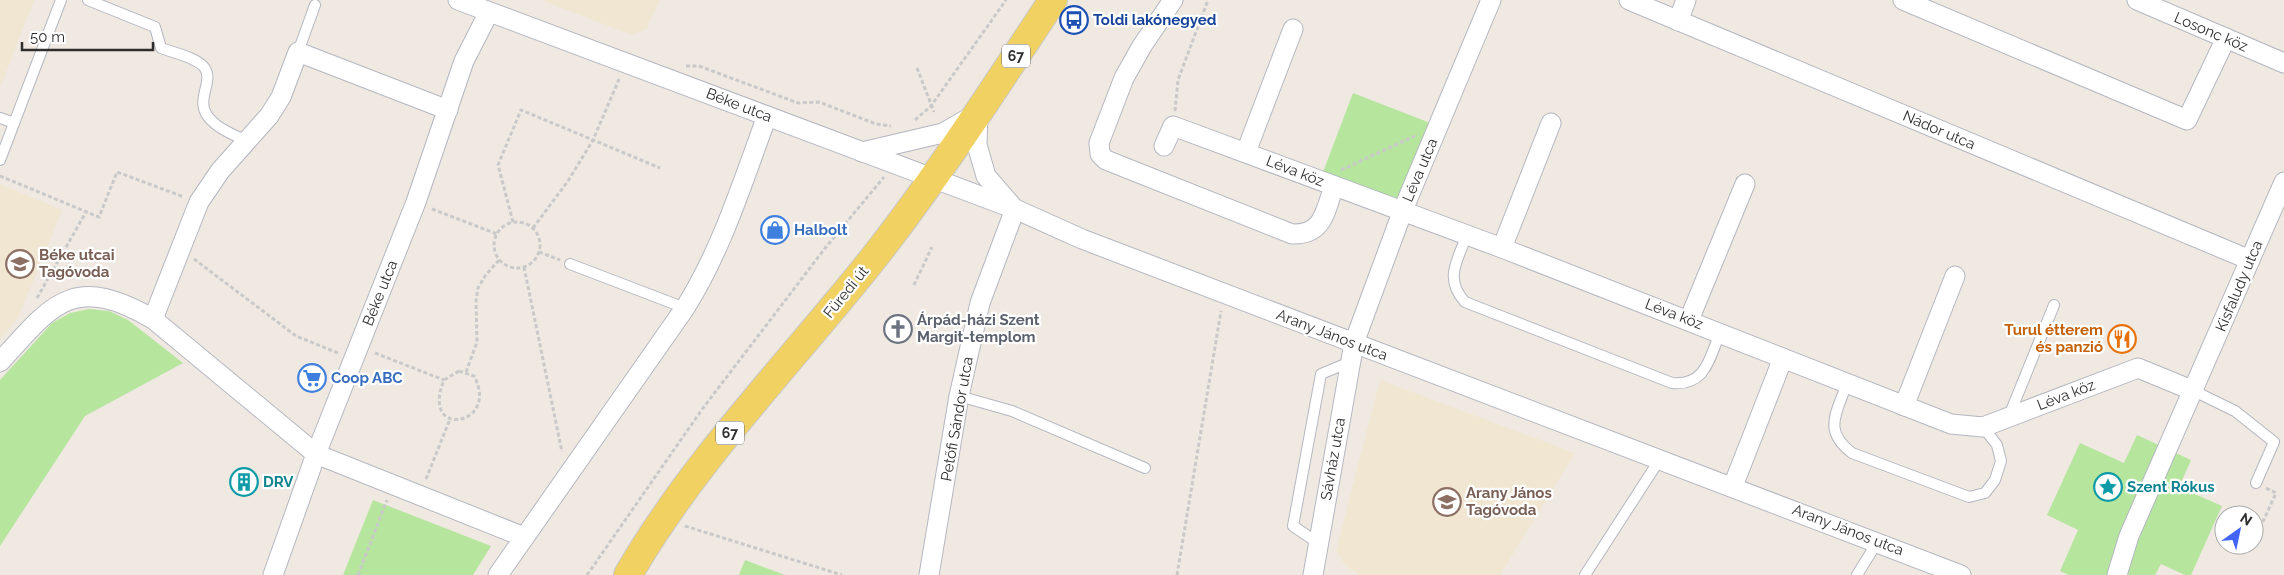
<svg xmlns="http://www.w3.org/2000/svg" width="2284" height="575" font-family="Raleway,sans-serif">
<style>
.education{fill:#f0e6d1}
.green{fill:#b6e59e}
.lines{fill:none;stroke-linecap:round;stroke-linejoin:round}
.lane-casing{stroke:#b4b7c1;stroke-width:12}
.street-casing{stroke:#b4b7c1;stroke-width:21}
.primary-casing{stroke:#c9c9c9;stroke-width:30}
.path{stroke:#c9c9c9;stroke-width:3;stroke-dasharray:4 2.5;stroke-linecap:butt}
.lane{stroke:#fff;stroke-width:10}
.street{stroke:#fff;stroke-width:19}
.primary{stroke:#f2d163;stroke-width:28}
.labels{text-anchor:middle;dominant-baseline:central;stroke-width:4.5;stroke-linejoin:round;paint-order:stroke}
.shield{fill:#fff;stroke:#6d6d6d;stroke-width:1}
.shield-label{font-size:14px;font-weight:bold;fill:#2e2e2e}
.transit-label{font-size:15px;font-weight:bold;fill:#164399;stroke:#fff;text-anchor:start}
.street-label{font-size:15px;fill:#2e2e2e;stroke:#fff}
.shop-label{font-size:15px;font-weight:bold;fill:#366cbe;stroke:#fff;text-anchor:start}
.education-label{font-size:15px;font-weight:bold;fill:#785e54;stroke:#fff;text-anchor:start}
.worship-label{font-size:15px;font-weight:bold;fill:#5b616d;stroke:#fff;text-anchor:start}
.food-label{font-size:15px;font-weight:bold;fill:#c56008;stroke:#fff;text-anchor:end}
.culture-label{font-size:15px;font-weight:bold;fill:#0d838f;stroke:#fff;text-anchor:start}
</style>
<rect width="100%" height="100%" fill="#efe9e1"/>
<g class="education">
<polygon points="0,0 34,0 0,88"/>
<polygon points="541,0 660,0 646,29 632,35"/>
<polygon points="0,184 62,210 18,318 0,339"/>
<polygon points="1380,380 1575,453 1500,575 1360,575 1346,566 1336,551"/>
</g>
<g class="green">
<polygon points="1353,93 1438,126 1403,210 1320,180"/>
<polygon points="89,309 109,311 128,320 183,363 85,416 0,546 0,380 52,323 70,313"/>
<polygon points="2137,435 2191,460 2179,487 2222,506 2191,575 2185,575 2161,564 2155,575 2069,575 2060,571 2078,530 2047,515 2080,443 2124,463"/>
<polygon points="373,500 491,546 473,575 343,575"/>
<polygon points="745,560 785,575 739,575"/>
</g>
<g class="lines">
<defs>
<g id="lane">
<path d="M88,0L155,27L161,48C174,53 195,57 204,67C216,82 191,102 212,121C220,130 235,135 246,141"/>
<polyline points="298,52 315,5"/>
<polyline points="0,118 14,123"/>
<polyline points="0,160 61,0"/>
<path d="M1467,235C1457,261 1444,279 1465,302L1672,383C1706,386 1709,359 1720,333"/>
<polyline points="570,264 685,308"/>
<path d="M1847,383C1837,413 1822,430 1852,453L1969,497L1985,493L1995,480L2001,461L1997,445L1983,427"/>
<polyline points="2194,391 2235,411 2274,442 2256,483"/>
<polyline points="959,396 1012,411 1145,468"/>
<polyline points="2009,416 2054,305"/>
<polyline points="1318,543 1293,526 1321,374 1350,362"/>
<polyline points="1585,575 1660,459"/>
<polyline points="1857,575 1878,541"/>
</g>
<g id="street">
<polyline points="458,0 1015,209 1082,239 1961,575"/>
<path d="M1173,0L1142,46L1124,78L1099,143L1100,154L1106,160L1292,234C1324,235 1325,211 1334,186"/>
<polyline points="1629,0 2250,260"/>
<polyline points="1903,0 2187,120 2226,38"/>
<polyline points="2137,0 2284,63"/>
<polyline points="1678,21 1686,0"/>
<polyline points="978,113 977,145 986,176 1012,206"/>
<polyline points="1164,146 1173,126 1502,248 1951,424 1983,427 2138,368 2194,391"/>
<polyline points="862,152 943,133 974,115"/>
<polyline points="1246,152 1293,29"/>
<polyline points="1502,248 1551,123"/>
<polyline points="153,319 199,202 220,171 269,116 281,97 298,52 448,110"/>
<polyline points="1689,320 1745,184"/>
<path d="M0,362C53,303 73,273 153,319L316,454L524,537"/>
<polyline points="1904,406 1955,276"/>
<polyline points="1733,486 1783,358"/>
<polyline points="273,575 316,454 416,202 464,61 489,12"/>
<path d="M498,575L685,308C722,249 743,181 767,116"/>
<polyline points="929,575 959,396 980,303 1015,209"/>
<polyline points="1313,575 1354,343 1403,210 1491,0"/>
<polyline points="2117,575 2129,536 2284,182"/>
</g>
<path id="primary" d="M628,575C694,460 794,359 876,255C940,173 996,86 1053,0"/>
</defs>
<use href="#lane" class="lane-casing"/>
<use href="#street" class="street-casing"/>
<use href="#primary" class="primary-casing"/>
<g class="path">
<polyline points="686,66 699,66 798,103 819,102 876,124 891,126"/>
<polyline points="917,68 934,112"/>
<polyline points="1175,111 1178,80 1208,0"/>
<polyline points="915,120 931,106 1006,0"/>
<polyline points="1341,170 1415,136"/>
<polyline points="0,176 99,217 117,172 184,197"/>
<polyline points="432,209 497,234"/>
<circle cx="517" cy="245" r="23"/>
<polyline points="513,222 498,165 521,110 660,168"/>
<polyline points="533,228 568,181 593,140 620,77"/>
<polyline points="539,252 560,260"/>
<polyline points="194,259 296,336 338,353"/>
<polyline points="524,267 562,452"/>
<polyline points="914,285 932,247"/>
<polyline points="37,298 86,212"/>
<polyline points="375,353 444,380"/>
<path d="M459,371L474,376C501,426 419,440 444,380Z"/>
<polyline points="466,372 477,342 476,301 478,288 485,276 499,260"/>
<polyline points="426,479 450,419"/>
<polyline points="685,526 842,575"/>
<polyline points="2260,528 2276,493 2266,488"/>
<polyline points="358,575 387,500"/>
<polyline points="587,575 703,408 826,247 884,177"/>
<polyline points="1177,575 1221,311"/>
</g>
<use href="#lane" class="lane"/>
<use href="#street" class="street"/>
<use href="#primary" class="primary"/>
</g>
<defs>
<symbol id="bus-ring" viewBox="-11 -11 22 22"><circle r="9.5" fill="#fff" stroke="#1a4fb4" stroke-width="1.5"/><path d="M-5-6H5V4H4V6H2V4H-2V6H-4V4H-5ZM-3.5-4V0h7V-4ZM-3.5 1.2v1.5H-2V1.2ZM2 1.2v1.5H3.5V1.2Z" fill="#1a4fb4"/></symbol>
<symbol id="shop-ring" viewBox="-11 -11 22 22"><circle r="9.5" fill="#fff" stroke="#3f7fe0" stroke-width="1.5"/><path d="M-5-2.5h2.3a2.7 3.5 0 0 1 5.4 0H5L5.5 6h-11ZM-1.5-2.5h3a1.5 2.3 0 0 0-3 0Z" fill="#3f7fe0"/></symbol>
<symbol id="school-ring" viewBox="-11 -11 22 22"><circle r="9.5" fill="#fff" stroke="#8d6e63" stroke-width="1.5"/><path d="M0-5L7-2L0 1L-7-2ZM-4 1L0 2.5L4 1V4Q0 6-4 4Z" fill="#8d6e63"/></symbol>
<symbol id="church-ring" viewBox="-11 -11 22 22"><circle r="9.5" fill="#fff" stroke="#6b7280" stroke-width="1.5"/><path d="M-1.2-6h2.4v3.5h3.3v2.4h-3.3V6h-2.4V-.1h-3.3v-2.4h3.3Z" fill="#6b7280"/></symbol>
<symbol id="restaurant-ring" viewBox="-11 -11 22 22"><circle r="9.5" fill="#fff" stroke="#e8710a" stroke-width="1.5"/><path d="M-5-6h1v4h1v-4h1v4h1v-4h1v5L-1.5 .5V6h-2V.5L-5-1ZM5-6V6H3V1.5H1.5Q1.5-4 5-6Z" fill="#e8710a"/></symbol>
<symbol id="supermarket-ring" viewBox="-11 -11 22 22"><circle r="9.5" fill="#fff" stroke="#3f7fe0" stroke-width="1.5"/><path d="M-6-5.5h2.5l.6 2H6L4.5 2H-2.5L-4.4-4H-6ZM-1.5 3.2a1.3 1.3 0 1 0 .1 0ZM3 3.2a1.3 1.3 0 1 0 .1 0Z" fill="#3f7fe0"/></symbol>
<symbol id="building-ring" viewBox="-11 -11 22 22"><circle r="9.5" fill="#fff" stroke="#0f9aa8" stroke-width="1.5"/><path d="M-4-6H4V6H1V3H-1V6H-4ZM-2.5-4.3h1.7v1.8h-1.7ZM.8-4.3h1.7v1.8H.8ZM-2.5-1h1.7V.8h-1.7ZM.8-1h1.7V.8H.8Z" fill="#0f9aa8"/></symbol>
<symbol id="sight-ring" viewBox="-11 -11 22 22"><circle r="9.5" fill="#fff" stroke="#0f9aa8" stroke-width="1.5"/><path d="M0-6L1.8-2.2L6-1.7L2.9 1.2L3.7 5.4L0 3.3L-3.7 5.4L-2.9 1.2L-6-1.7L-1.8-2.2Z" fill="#0f9aa8"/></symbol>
</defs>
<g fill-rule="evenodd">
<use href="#bus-ring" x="1058" y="4" width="32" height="32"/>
<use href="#shop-ring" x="759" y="214" width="32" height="32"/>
<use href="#school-ring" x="4" y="248" width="32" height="32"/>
<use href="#church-ring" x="882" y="313" width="32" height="32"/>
<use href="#restaurant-ring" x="2106" y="323" width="32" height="32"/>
<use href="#supermarket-ring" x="296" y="362" width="32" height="32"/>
<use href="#building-ring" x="228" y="466" width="32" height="32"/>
<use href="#sight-ring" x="2092" y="471" width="32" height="32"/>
<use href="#school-ring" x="1431" y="486" width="32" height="32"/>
</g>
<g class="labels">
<g class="shield">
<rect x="1002" y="44.5" width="28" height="23" rx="4"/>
<rect x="716" y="421.5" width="28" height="23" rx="4"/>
</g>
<g class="shield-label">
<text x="1016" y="56">67</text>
<text x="730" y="433">67</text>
</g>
<g class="transit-label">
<text x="1093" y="20">Toldi lakónegyed</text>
</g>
<g class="street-label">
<text transform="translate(2211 32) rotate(23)">Losonc köz</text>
<text transform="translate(739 105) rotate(21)">Béke utca</text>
<text transform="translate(1939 130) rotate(23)">Nádor utca</text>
<text transform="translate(1420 170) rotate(-67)">Léva utca</text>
<text transform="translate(1295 171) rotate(21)">Léva köz</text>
<text transform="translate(2239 286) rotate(-67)">Kisfaludy utca</text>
<text transform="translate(846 292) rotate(-51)">Füredi út</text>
<text transform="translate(380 293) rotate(-68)">Béke utca</text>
<text transform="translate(1674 314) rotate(21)">Léva köz</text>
<text transform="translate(1332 335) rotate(21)">Arany János utca</text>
<text transform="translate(2066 395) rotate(-21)">Léva köz</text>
<text transform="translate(957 419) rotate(-80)">Petőfi Sándor utca</text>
<text transform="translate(1333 459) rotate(-80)">Sávház utca</text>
<text transform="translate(1848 530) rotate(21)">Arany János utca</text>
</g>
<g class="shop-label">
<text x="794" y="230">Halbolt</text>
<text x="331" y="378">Coop ABC</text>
</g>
<g class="education-label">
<text x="39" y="255">Béke utcai<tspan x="39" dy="17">Tagóvoda</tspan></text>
<text x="1466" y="493">Arany János<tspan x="1466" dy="17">Tagóvoda</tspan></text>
</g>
<g class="worship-label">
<text x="917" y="320">Árpád-házi Szent<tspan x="917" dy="17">Margit-templom</tspan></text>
</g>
<g class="food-label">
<text x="2103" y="330">Turul étterem<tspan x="2103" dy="17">és panzió</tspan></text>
</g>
<g class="culture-label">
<text x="263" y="482">DRV</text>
<text x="2127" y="487">Szent Rókus</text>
</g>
</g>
<g transform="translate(2239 530) rotate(33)"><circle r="24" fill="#ffffff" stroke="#ababab"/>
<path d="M0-4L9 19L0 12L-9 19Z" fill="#4264fb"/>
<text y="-8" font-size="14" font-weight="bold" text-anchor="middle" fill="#2e2e2e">N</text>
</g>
<path d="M22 42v8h131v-8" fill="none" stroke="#2e2e2e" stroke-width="2.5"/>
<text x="30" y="42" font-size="15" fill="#2e2e2e" stroke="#ffffff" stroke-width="4" paint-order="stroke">50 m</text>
</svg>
